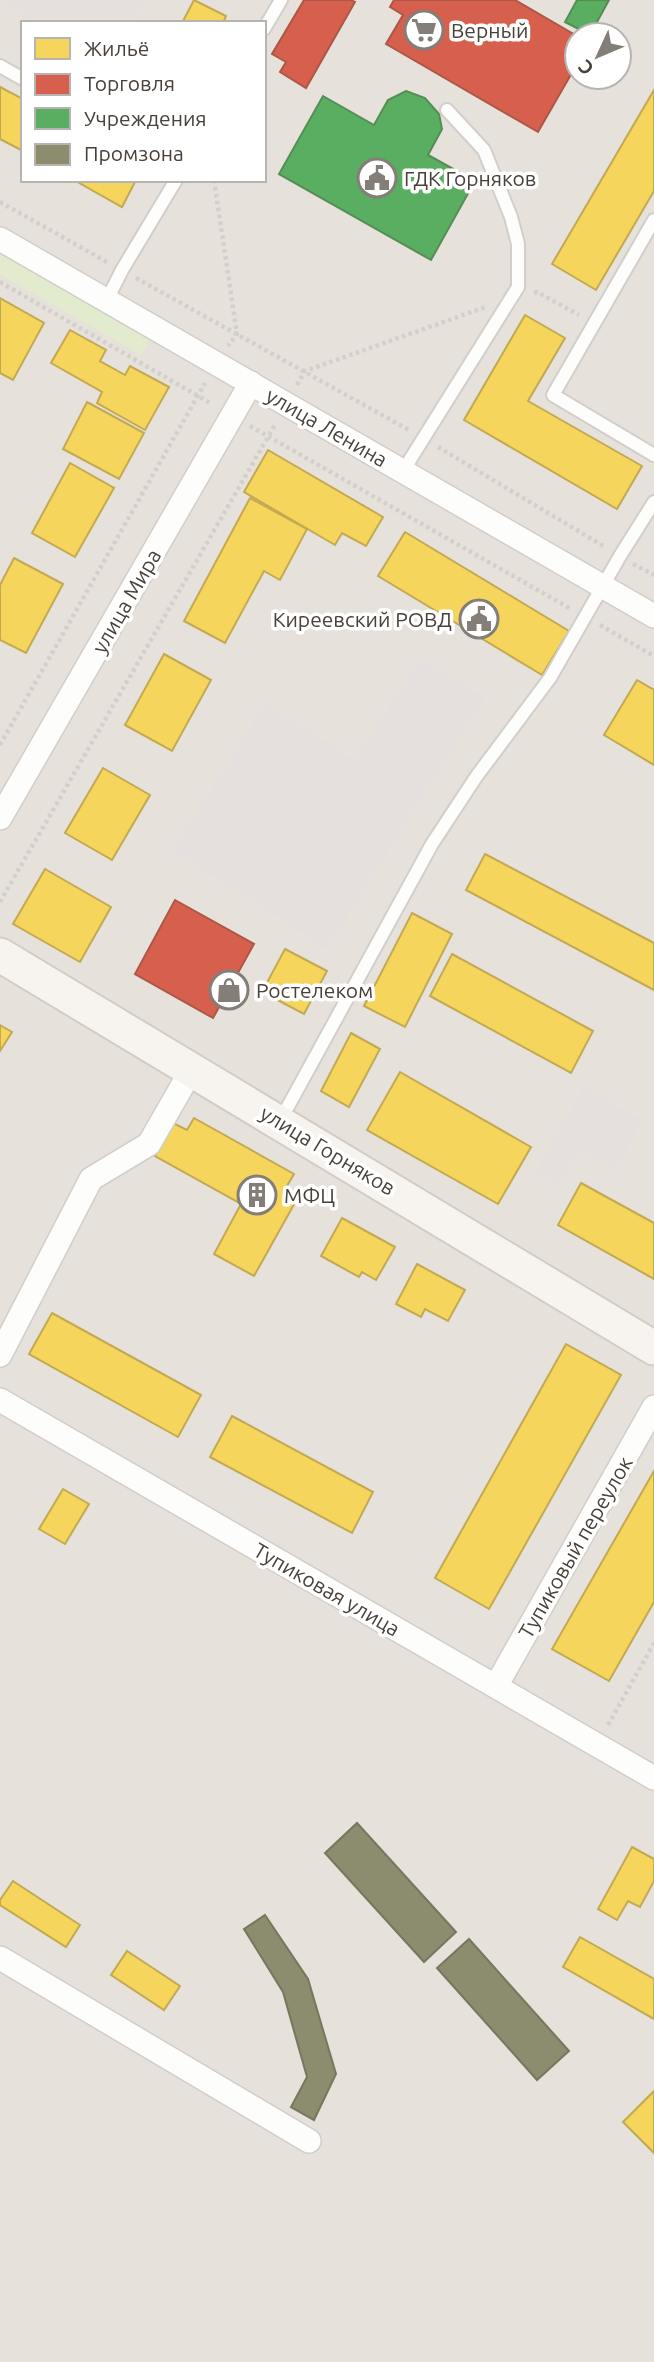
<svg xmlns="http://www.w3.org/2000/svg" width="654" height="2362" font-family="Ubuntu,sans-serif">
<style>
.residential{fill:#e7e1db;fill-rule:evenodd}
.industrial{fill:#e5e0dd}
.green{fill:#e3ebcf}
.homes{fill:#f6d55c;stroke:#c2a952;stroke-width:2}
.shops{fill:#d6604d;stroke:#ac5747;stroke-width:2}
.public{fill:#5aae61;stroke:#558d55;stroke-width:2}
.industry{fill:#8c8c6e;stroke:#78765e;stroke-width:2}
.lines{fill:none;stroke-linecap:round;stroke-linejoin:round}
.service-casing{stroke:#d1cecb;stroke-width:16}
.minor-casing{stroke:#d1cecb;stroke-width:26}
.secondary-casing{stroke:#d2ccc4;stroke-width:37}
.path{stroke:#d3d0cb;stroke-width:4.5;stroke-dasharray:3.5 3.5;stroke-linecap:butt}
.service{stroke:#fdfdfc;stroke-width:12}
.minor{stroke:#fdfdfc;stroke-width:23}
.secondary{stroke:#f7f4f0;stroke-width:33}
.labels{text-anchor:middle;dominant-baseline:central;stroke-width:7;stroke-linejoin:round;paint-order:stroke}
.poi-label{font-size:21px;fill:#494139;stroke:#fff;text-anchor:start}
.street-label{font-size:21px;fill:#494139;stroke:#fff}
</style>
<rect width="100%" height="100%" fill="#f3f0ed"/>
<path class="residential" d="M0,0H654V2362H0ZM23,23H264V180H23ZM577,35H619V77H577Z"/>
<g class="industrial">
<polygon points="3,0 145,0 132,23 42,23"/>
<polygon points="420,657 485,698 327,949 172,851 265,703 355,760"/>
<polygon points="584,1087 642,1120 615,1170 578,1149 558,1185 536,1172"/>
</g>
<polygon class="green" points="0,251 151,338 141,355 0,274"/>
<g class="homes">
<polygon points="194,0 226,16 223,23 182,23"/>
<polygon points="0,87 23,99 23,151 0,139"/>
<polygon points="654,90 654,191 596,290 552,264"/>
<polygon points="74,180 136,180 122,207"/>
<polygon points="0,298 44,323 13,380 0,373"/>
<polygon points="525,315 565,338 528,401 642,466 617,509 464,420"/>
<polygon points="70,330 106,350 100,361 125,375 130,366 169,387 145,430 97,403 102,392 51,363"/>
<polygon points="87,402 144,433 119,479 63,449"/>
<polygon points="268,450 383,517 366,546 342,533 335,545 244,492"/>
<polygon points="70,463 114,488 75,557 32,533"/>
<polygon points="250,498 307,529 280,580 264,571 225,643 184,621"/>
<polygon points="405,532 569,631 542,675 378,576"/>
<polygon points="14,558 63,584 26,653 0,640 0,585"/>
<polygon points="164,654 211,680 172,751 125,725"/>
<polygon points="637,680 654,690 654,765 604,735"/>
<polygon points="103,768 150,795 112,860 65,833"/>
<polygon points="485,854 654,943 654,990 466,890"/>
<polygon points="45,869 111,907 80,962 13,924"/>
<polygon points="412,913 452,934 405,1027 364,1006"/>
<polygon points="285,949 327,971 304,1014 262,992"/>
<polygon points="452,954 593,1031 571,1073 430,996"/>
<polygon points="0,1025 12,1032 0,1051"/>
<polygon points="351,1033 380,1049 349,1107 321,1091"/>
<polygon points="400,1072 531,1147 498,1204 367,1130"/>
<polygon points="194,1118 294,1174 284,1191 297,1199 254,1276 214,1254 241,1204 155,1156 173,1123 187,1130"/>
<polygon points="581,1183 654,1223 654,1279 558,1225"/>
<polygon points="342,1218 395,1247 376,1280 362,1272 359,1277 321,1256"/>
<polygon points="417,1264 465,1290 448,1321 425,1309 421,1317 396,1304"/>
<polygon points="52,1313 201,1395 178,1437 29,1354"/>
<polygon points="566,1344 621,1375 489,1609 435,1578"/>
<polygon points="232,1416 373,1492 352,1533 210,1457"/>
<polygon points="654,1471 654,1602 609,1681 552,1649"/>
<polygon points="63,1489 89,1504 65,1544 39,1529"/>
<polygon points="632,1847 654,1859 654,1881 640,1907 628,1901 617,1920 598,1909"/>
<polygon points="13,1881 80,1925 66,1947 0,1905 0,1900"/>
<polygon points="580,1937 654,1979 654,2019 563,1967"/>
<polygon points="127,1951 180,1986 164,2010 111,1975"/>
<polygon points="654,2091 654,2153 623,2122"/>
</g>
<g class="shops">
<polygon points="304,0 351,0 355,2 306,88 280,72 286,62 272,54"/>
<polygon points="394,0 515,0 577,36 577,64 538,132 386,44 403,15 390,7"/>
<polygon points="175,900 254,944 213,1018 135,974"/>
</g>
<g class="public">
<polygon points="577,0 609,0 590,35 565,22"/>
<polygon points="406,91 425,98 439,114 442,129 428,155 475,181 431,260 279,174 323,96 374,125 388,100"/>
</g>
<g class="industry">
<polygon points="357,1823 456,1932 424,1962 325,1853"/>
<polygon points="265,1915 308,1979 336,2074 314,2120 291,2107 307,2077 283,1992 244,1929"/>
<polygon points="469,1939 569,2051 537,2080 437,1968"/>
</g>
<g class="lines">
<defs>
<g id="service">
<polyline points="264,29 281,0"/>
<polyline points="0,66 23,79"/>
<polyline points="654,220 553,395 654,455"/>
<polyline points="107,300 122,270 176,180"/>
<polyline points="403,471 518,287 518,244 511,217 484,150 447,110"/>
<polyline points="280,1121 432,844 476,777 550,678 620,556 654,502"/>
</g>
<g id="minor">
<polyline points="0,239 654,616"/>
<polyline points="0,818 251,383"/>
<polyline points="0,1355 91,1179 149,1144 192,1069"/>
<polyline points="0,1400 654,1778"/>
<polyline points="496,1686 654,1407"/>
<polyline points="0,1958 309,2141"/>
</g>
<polyline id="secondary" points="0,955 654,1348"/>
</defs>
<use href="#service" class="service-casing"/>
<use href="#minor" class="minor-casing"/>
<use href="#secondary" class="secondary-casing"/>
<g class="path">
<polyline points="214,180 237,334 228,346"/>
<polyline points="0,202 107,262"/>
<polyline points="136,278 409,430"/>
<polyline points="0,282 212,404"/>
<polyline points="534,293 537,292 579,315"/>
<polyline points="297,385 305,371 486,307"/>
<polyline points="250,426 571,609"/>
<polyline points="438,447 605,547"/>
<polyline points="633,564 654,575"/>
<polyline points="600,625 654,656"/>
<polyline points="0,745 205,383"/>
<polyline points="0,902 276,423"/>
<polyline points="608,1725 654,1643"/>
</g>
<use href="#service" class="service"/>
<use href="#minor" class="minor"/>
<use href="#secondary" class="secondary"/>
</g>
<defs>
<symbol id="supermarket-ring" viewBox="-11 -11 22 22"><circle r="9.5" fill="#fff" stroke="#847e78" stroke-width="1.5"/><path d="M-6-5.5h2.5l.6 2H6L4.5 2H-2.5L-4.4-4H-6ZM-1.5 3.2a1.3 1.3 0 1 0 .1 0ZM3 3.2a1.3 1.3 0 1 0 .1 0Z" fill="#847e78"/></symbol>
<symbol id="civic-ring" viewBox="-11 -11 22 22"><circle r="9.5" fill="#fff" stroke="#847e78" stroke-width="1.5"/><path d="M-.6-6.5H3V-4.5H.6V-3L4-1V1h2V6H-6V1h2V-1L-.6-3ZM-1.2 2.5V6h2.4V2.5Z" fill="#847e78"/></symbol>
<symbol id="shop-ring" viewBox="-11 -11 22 22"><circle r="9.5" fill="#fff" stroke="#847e78" stroke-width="1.5"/><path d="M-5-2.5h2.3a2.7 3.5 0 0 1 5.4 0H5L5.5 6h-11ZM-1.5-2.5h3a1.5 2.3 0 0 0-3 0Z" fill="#847e78"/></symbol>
<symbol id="building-ring" viewBox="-11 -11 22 22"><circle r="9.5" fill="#fff" stroke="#847e78" stroke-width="1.5"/><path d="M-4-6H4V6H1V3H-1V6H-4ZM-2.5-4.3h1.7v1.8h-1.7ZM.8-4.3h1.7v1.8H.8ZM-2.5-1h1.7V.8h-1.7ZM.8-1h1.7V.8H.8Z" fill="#847e78"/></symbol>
</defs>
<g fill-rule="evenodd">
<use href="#supermarket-ring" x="402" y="8" width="44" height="44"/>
<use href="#civic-ring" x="355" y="156" width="44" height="44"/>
<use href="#civic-ring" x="457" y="597" width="44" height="44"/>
<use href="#shop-ring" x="207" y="968" width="44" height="44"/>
<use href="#building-ring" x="235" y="1173" width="44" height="44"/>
</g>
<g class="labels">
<g class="poi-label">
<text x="451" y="30">Верный</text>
<text x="404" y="178">ГДК Горняков</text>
<text x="452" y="619" text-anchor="end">Киреевский РОВД</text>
<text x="256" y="990">Ростелеком</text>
<text x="284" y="1195">МФЦ</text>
</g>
<g class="street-label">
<text transform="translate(327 427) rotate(30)">улица Ленина</text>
<text transform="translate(126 601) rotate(-60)">улица Мира</text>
<text transform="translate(328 1150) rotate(31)">улица Горняков</text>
<text transform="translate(575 1547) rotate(-60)">Тупиковый переулок</text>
<text transform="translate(327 1589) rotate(30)">Тупиковая улица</text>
</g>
</g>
<rect x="21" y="21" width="245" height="161" fill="#ffffff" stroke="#b6b3b0" stroke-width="2"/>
<rect x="35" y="38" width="35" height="21" fill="#f6d55c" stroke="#b6b3b0" stroke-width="2"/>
<text x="84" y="56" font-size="21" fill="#494139">Жильё</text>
<rect x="35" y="74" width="35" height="21" fill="#d6604d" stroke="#b6b3b0" stroke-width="2"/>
<text x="84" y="91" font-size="21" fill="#494139">Торговля</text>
<rect x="35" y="108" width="35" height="21" fill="#5aae61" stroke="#b6b3b0" stroke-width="2"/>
<text x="84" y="126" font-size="21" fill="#494139">Учреждения</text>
<rect x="35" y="144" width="35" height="21" fill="#8c8c6e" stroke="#b6b3b0" stroke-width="2"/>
<text x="84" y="161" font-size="21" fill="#494139">Промзона</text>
<g transform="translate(598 56) rotate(226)"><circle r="33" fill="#ffffff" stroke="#b6b3b0" stroke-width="2"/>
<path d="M0-5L12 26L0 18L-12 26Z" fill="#847e78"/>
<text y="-10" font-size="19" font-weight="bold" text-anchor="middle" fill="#494139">С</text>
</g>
</svg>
